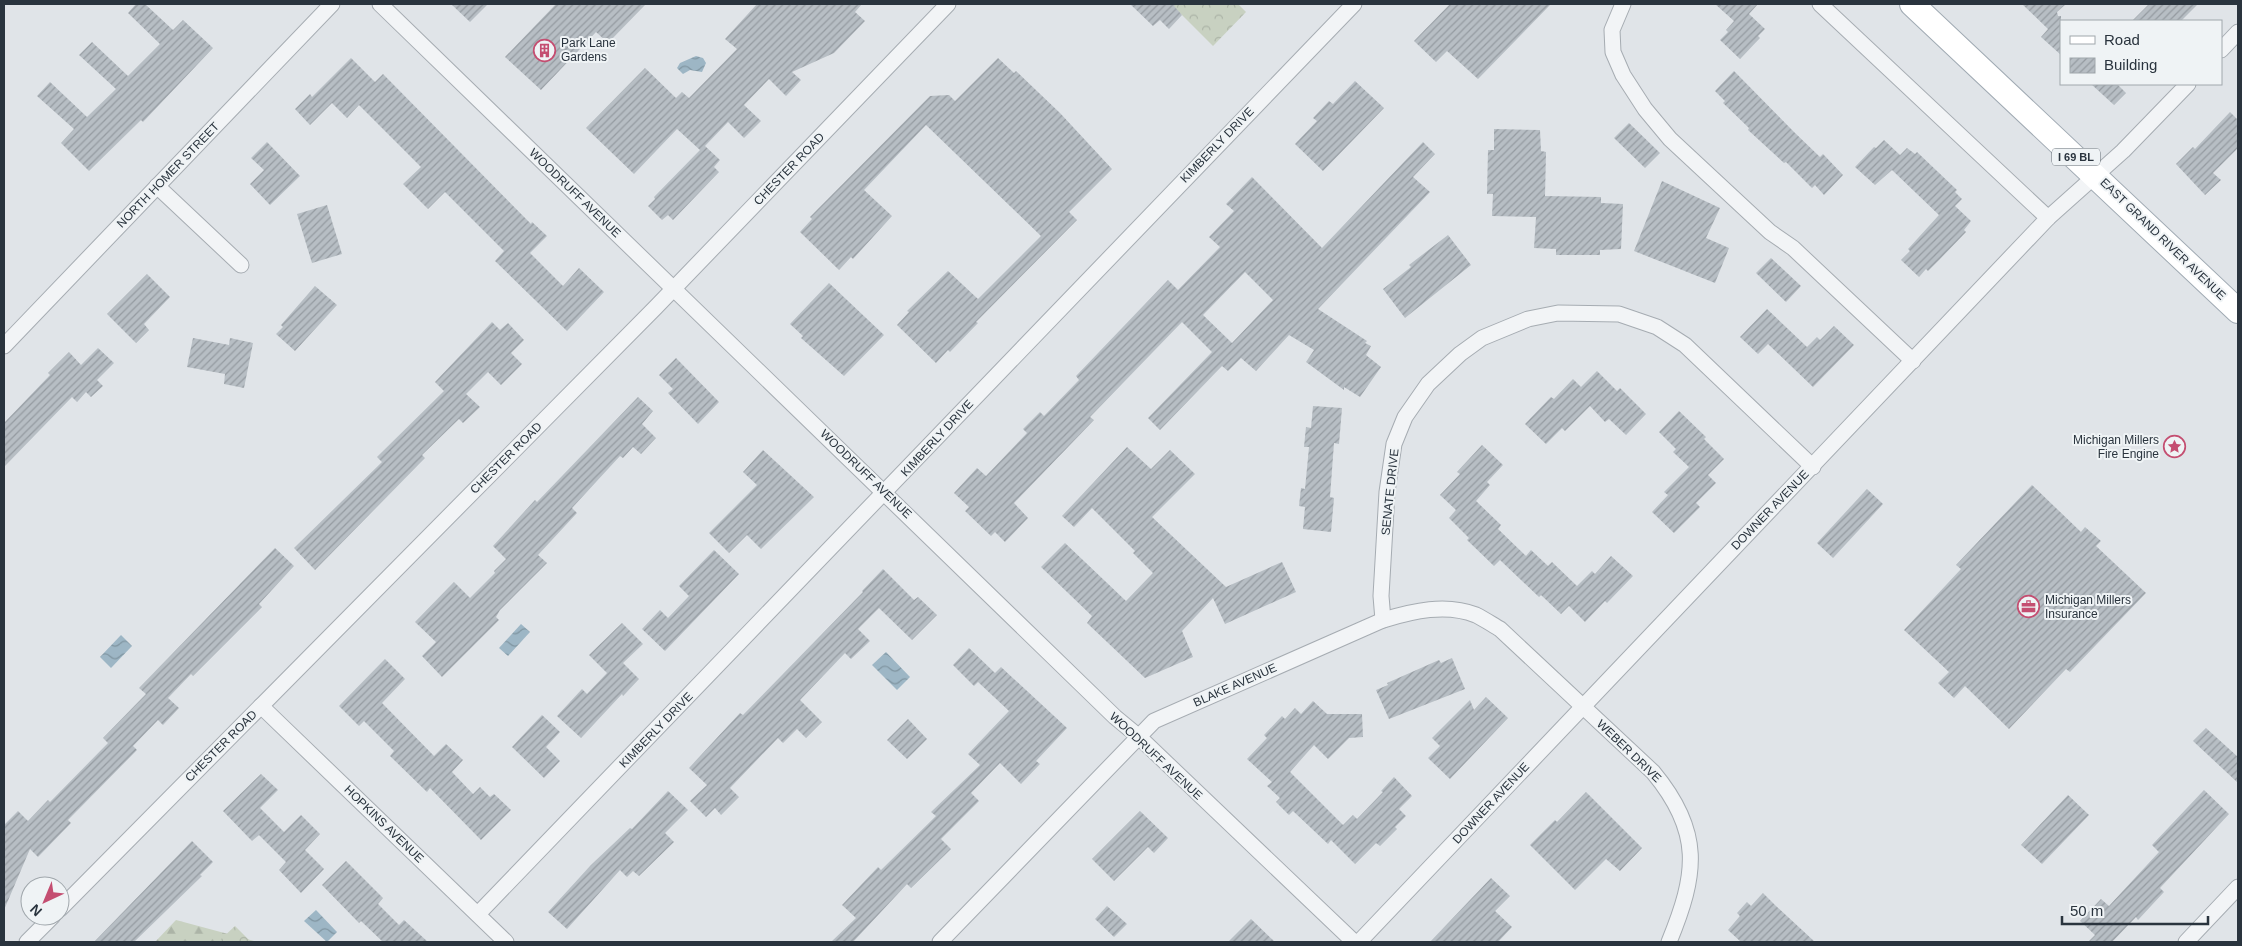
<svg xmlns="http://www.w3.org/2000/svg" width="2242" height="946" font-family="Arial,sans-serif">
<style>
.forest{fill:url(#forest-firs)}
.park{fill:url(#park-crowns)}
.water{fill:url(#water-waves)}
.building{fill:url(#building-hatch);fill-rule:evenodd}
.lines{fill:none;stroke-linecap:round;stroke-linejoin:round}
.minor-casing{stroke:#a6acb2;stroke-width:17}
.primary-casing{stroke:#a0aab3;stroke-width:26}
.minor{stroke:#f2f4f6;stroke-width:15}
.primary{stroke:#fff;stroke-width:24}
.labels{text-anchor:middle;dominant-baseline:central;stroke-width:4;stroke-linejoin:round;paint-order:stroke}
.shield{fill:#eff3f5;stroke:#656d75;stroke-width:1}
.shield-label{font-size:11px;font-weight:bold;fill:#2a343e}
.poi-label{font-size:12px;fill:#2a343e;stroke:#eff3f5;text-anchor:start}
.street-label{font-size:12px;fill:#2a343e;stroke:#eff3f5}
</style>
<defs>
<pattern id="forest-firs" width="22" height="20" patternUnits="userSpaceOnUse" patternTransform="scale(1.25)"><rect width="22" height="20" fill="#c8d1c1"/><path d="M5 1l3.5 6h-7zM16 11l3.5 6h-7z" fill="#acb4a7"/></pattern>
<pattern id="park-crowns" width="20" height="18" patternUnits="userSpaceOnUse" patternTransform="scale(1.25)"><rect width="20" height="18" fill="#c8d1c1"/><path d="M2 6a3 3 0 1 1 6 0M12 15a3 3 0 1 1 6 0" fill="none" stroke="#acb4a7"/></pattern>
<pattern id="water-waves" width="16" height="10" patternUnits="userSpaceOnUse" patternTransform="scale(1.25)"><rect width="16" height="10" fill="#9db6c5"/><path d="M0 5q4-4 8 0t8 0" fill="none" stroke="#8095a1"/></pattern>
<pattern id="building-hatch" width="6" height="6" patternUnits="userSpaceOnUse" patternTransform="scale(1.25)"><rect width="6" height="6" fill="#b7bec4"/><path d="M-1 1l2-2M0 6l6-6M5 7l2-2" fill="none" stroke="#959ba1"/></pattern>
</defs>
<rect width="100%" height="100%" fill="#e0e4e8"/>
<polygon class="forest" points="176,920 258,942 155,942"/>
<g class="park">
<polygon points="1174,4 1238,4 1246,12 1213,46 1172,5"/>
<polygon points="235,926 251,942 218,942"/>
</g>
<g class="water">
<polygon points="696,56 703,58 706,63 702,72 690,70 683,74 677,68 680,63"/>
<polygon points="521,624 530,632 508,656 499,648"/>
<polygon points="121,635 132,646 111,668 100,657"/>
<polygon points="886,652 910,677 897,690 872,665"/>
<polygon points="316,910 337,932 327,942 304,921"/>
</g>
<g class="building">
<polygon points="136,4 145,4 173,30 183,20 213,48 143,122 141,120 89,171 61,143 74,129 37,96 50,82 87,117 116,89 79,55 92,42 128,76 160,44 128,13"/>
<polygon points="451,4 488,4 470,22"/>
<polygon points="556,4 646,4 608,43 596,32 541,90 505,57"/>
<polygon points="757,4 862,4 855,12 865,21 834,53 792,72 801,80 786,96 769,79 744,105 761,121 744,138 728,122 705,146 720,160 714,167 719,172 673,220 668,215 662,220 648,206 655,199 654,197 700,150 677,129 634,174 586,128 645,68 676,98 682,92 689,98 737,49 725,39"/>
<polygon points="1130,4 1176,4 1174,6 1182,15 1169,29 1160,20 1153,26"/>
<polygon points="1450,4 1551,4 1478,79 1447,51 1436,62 1414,41"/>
<polygon points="1715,4 1758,4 1749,14 1765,29 1758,36 1760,38 1740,59 1720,40 1728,32 1726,30 1734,21"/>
<polygon points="2022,4 2066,4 2057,12 2058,16 2061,16 2061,55 2041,37 2048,29"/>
<polygon points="2149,4 2198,4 2181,21 2132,21"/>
<polygon points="351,58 375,82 383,74 531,224 532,222 547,236 530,253 563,286 579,268 604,292 567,331 495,261 504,251 445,192 428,209 403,184 421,167 359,105 347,118 332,103 310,125 295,109 310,94 312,97"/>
<polygon points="998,58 1014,73 1016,71 1060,113 1112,169 1069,212 1077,220 976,322 978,323 950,352 948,350 936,363 897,325 909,312 907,311 948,271 978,299 1041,236 926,125 864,190 892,216 853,259 851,257 839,270 800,232 812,219 810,217 930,96 949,95 955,101"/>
<polygon points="1734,71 1794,132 1820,157 1823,154 1843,175 1824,195 1815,185 1812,188 1786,162 1784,163 1748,130 1749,128 1723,103 1725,101 1715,91"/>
<polygon points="1355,81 1384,108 1323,171 1295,144 1317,121 1313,118 1329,101 1333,104"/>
<polygon points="2091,84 2117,84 2126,93 2114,105"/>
<polygon points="2230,112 2238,120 2238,148 2213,173 2221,180 2205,195 2176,164 2193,147 2195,149"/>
<polygon points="1629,123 1660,153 1645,168 1614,138"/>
<polygon points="1494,129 1540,130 1541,151 1546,152 1545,196 1601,197 1601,203 1623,204 1621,249 1600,250 1600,255 1556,255 1556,249 1534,248 1536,217 1492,216 1493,194 1487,194 1488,150 1494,150"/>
<polygon points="1884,140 1900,155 1907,148 1915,154 1917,152 1957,190 1955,192 1962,199 1955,206 1971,221 1964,230 1966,232 1941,258 1928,271 1926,269 1919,277 1901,260 1910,251 1908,249 1939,215 1892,170 1875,185 1855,167 1874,147 1876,148"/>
<polygon points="267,142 300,176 270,205 250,184 264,170 251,158"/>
<path d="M1423,142L1435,154L1413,177L1430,192L1318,309L1367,341L1365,343L1371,346L1366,355L1381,367L1360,397L1344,387V390L1306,362L1314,350L1289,335L1256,371L1241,358L1228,371L1222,366L1160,430L1148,418L1212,352L1182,322L1090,417L1094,420L1014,503L1028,518L1005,542L995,532L991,536L965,511L969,507L954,493L977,468L986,476L1027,433L1023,429L1040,412L1044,416L1079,380L1076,376L1168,280L1178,290L1220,247L1209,237L1234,211L1226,204L1252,177L1322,248ZM1245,272L1273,300L1232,343L1203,315Z"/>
<polygon points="1662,181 1720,208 1706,238 1729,248 1715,283 1634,251"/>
<polygon points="327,205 342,254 312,263 297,214"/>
<polygon points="1448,235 1471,265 1405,318 1383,289 1411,267 1409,265"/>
<polygon points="1771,258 1801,286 1786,302 1756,273"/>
<polygon points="147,274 170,297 144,324 149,330 136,343 107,314"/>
<polygon points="829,283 884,335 844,376 801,338 803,336 790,324"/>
<polygon points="315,286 337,305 295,351 276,334 283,327 281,325"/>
<polygon points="1767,309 1807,347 1817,337 1820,340 1834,326 1854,345 1813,387 1768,344 1758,354 1740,337"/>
<polygon points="492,322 500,330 508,323 524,340 511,353 522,364 501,385 488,372 466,394 480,407 463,423 459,419 422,455 425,458 315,570 294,548 382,462 377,457 444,391 435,382"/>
<polygon points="193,338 229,345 230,338 253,343 244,388 224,384 225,374 187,367"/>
<polygon points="98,348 114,363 97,380 103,386 91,397 86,392 77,402 72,397 4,467 4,423 50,375 48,373 69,352 81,365"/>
<polygon points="676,358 719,402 698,424 668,393 673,389 659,375"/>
<polygon points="1597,371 1617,391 1620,388 1646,414 1626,435 1609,419 1605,422 1590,406 1565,431 1562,428 1546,444 1525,424 1551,397 1554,399 1573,379 1581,387"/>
<polygon points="638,397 653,411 642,424 656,438 641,454 633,447 623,458 620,456 572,508 577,513 538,555 547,563 500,610 496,617 499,620 442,677 422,656 436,642 415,622 454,582 470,598 495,573 494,571 506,559 493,546 535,500 537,502"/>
<polygon points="1313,406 1342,408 1339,444 1334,443 1330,497 1334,498 1331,532 1303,529 1305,507 1299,506 1301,488 1305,489 1309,447 1304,447 1306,427 1311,428"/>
<polygon points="1679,411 1706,437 1704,439 1724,459 1708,475 1716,483 1696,503 1700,507 1674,533 1652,512 1668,495 1664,492 1689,467 1673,452 1676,449 1659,432"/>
<polygon points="1482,445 1503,465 1487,482 1490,485 1476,501 1501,525 1498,529 1526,556 1531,550 1548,566 1552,562 1577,586 1592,571 1595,574 1611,556 1633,576 1607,603 1605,601 1585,622 1569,606 1561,614 1541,595 1539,597 1500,560 1494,566 1467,540 1469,538 1449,518 1456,510 1440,495 1460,474 1457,472"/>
<polygon points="1127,447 1151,469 1170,450 1195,474 1152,517 1226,587 1282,562 1296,592 1225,624 1213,598 1182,631 1193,657 1145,678 1087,623 1092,616 1041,567 1065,543 1126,601 1153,573 1133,553 1135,551 1092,508 1074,527 1062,516"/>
<polygon points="763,450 814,497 761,549 747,535 729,553 709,533 757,485 743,472"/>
<polygon points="2032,485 2081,532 2085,527 2101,541 2096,546 2146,593 2070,672 2066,669 2009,729 1965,686 1954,698 1938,683 1949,672 1904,630 1961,569 1956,565"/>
<polygon points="1867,489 1883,504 1833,558 1817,543"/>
<polygon points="275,548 294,566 259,604 262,607 193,676 191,674 168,698 179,708 163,725 158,720 133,746 137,750 68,820 71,823 38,857 30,849 4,910 4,825 18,811 28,821 48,800 50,802 108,743 103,738 146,694 139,688"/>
<polygon points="714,550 739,574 665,651 642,629 660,610 668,618 689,596 679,586"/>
<polygon points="883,569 914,600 918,597 937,615 912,640 879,608 858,629 870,641 851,659 845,653 800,700 822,722 806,738 797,729 783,743 778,738 730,788 739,797 721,815 715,808 706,817 690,801 707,785 689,768 740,713 743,715 863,592 862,591"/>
<polygon points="622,623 643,644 623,663 639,679 623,696 622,694 581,738 557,716 582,689 587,694 607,673 589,655"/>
<polygon points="969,648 995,673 1001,667 1067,728 1036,761 1040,764 1021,784 1000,763 971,793 979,801 941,839 951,849 911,888 907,884 853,942 831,942 856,918 842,905 878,867 881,870 936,816 931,812 980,765 968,754 1009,711 978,682 974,686 953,665"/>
<polygon points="1452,658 1465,689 1389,719 1376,690 1388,685 1387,683 1439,660 1441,663"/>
<polygon points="385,659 405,679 382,703 434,756 446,744 463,760 452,772 473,794 480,787 490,797 494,794 511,810 481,840 430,788 427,792 390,756 394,751 364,721 359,726 339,706"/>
<polygon points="1486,697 1508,718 1450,779 1428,758 1440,746 1432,738 1470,700 1474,710"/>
<polygon points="1313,701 1327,714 1362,714 1363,737 1349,738 1328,759 1314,745 1290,772 1343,825 1353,815 1357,819 1383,792 1381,791 1394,777 1412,796 1399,809 1406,816 1395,827 1397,829 1380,846 1376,843 1355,864 1331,840 1328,844 1293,811 1289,815 1276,802 1280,798 1267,786 1272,782 1247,759 1267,738 1264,735 1282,716 1285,719 1295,708 1301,714"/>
<polygon points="542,715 560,732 546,747 560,761 544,778 512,747"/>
<polygon points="908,719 927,739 907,759 887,740"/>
<polygon points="2206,728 2238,757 2238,783 2193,741"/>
<polygon points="261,774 278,790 260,808 284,832 301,815 320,834 305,850 324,869 301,893 279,870 286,862 259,835 252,841 223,811"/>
<polygon points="2204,790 2229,814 2160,888 2164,892 2138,920 2136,917 2112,942 2088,942 2095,935 2080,921 2101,899 2109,906 2159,852 2152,845"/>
<polygon points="668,791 688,810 665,833 674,842 639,876 633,871 627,877 620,870 567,929 548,912 591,865 630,828 632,829"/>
<polygon points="1586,792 1642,848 1620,871 1606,859 1575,890 1530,845 1555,820 1557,822"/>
<polygon points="2068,795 2089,815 2042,864 2021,845"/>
<polygon points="1140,811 1168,838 1154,853 1148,847 1114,881 1092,859"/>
<polygon points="192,841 213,862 200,875 202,876 134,942 94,942"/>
<polygon points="346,861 383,898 378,904 399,925 404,920 428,942 383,942 361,921 359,923 322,885"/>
<polygon points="1491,878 1510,896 1495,911 1512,927 1498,942 1430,942"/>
<polygon points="1763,893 1776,906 1815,942 1741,942 1728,930 1740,916 1737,913 1747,902 1751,906"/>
<polygon points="1107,906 1127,924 1114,937 1095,919"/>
<polygon points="1251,919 1275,942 1228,942"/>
</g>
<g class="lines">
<defs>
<g id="minor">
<polyline points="380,4 1115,717 1138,736 1354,942"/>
<polyline points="1623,4 1612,30 1613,52 1623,75 1645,109 1670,139 1770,232 1793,248 1913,361"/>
<polyline points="1820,4 2048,218"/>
<polyline points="2221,50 2238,32"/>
<polyline points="157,186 241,265"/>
<polyline points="4,346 332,4"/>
<polyline points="1383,620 1381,596 1387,492 1394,444 1405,417 1428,384 1460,354 1482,338 1528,319 1558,313 1619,314 1657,327 1685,345 1813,467"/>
<polyline points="261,706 506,942"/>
<polyline points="60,909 656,307 948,4"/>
<polyline points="478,914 1354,4"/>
<polyline points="27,942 53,916"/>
<path d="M940,942L1154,721L1383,620C1413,611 1446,603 1476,615C1484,619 1493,625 1500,629L1653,772C1703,832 1697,874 1669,942"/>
<polyline points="1359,942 2048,218 2123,151 2188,84"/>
<polyline points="2186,942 2238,887"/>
</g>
<polyline id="primary" points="1912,4 2238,311"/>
</defs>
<use href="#minor" class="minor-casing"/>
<use href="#primary" class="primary-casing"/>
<use href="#minor" class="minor"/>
<use href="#primary" class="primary"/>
</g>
<defs>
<symbol id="building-ring" viewBox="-11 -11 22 22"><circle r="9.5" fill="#eff3f5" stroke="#c44e71" stroke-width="1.5"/><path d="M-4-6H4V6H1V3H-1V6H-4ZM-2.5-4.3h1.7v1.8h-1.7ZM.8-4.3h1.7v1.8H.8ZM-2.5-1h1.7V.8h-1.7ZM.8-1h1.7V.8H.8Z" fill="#c44e71"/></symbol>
<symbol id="sight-ring" viewBox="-11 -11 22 22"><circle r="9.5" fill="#eff3f5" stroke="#c44e71" stroke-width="1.5"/><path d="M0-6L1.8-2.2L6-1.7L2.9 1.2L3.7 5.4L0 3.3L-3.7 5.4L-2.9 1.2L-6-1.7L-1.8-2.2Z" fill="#c44e71"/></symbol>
<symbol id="office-ring" viewBox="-11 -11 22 22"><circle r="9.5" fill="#eff3f5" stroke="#c44e71" stroke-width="1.5"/><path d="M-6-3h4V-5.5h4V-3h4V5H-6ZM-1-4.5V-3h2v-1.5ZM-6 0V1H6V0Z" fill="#c44e71"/></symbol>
</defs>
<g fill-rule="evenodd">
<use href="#building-ring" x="532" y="38" width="25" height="25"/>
<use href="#sight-ring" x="2162" y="434" width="25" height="25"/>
<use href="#office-ring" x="2016" y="594" width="25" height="25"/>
</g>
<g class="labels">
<rect class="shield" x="2052" y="148.5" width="48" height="17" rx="4"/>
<g class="shield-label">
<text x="2076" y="157">I 69 BL</text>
</g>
<g class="poi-label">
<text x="561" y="43">Park Lane<tspan x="561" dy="14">Gardens</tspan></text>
<text x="2159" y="440" text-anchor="end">Michigan Millers<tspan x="2159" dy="14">Fire Engine</tspan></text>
<text x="2045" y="600">Michigan Millers<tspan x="2045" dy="14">Insurance</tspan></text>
</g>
<g class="street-label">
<text transform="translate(1217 145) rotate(-46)">KIMBERLY DRIVE</text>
<text transform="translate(789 169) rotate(-46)">CHESTER ROAD</text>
<text transform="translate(168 175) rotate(-46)">NORTH HOMER STREET</text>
<text transform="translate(575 193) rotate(44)">WOODRUFF AVENUE</text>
<text transform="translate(2163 239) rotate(44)">EAST GRAND RIVER AVENUE</text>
<text transform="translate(937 438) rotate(-47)">KIMBERLY DRIVE</text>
<text transform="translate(506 458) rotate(-45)">CHESTER ROAD</text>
<text transform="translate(866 474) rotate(44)">WOODRUFF AVENUE</text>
<text transform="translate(1390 492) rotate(-84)">SENATE DRIVE</text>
<text transform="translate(1770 510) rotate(-46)">DOWNER AVENUE</text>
<text transform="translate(1235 685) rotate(-24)">BLAKE AVENUE</text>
<text transform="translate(656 730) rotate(-46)">KIMBERLY DRIVE</text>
<text transform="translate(221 746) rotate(-45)">CHESTER ROAD</text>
<text transform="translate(1629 751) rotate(44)">WEBER DRIVE</text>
<text transform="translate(1156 756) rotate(43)">WOODRUFF AVENUE</text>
<text transform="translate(1491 803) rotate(-47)">DOWNER AVENUE</text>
<text transform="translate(384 824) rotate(44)">HOPKINS AVENUE</text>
</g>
</g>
<rect width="2242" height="946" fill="none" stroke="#2a343e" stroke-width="10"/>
<rect x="2060" y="20" width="162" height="65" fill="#eff3f5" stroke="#a0a7ac"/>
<rect x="2070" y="36" width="25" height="8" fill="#ffffff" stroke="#a0a7ac"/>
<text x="2104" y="45" font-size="15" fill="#2a343e">Road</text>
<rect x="2070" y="58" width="25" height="15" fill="url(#building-hatch)" stroke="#a0a7ac"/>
<text x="2104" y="70" font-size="15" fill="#2a343e">Building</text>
<g transform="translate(45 901) rotate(224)"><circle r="24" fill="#eff3f5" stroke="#a0a7ac"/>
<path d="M0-4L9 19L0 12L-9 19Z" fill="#c44e71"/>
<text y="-8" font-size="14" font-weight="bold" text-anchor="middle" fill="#2a343e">N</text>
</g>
<path d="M2062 916v8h146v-8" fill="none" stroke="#2a343e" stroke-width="2.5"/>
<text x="2070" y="916" font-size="15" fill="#2a343e" stroke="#eff3f5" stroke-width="4" paint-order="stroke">50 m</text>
</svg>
